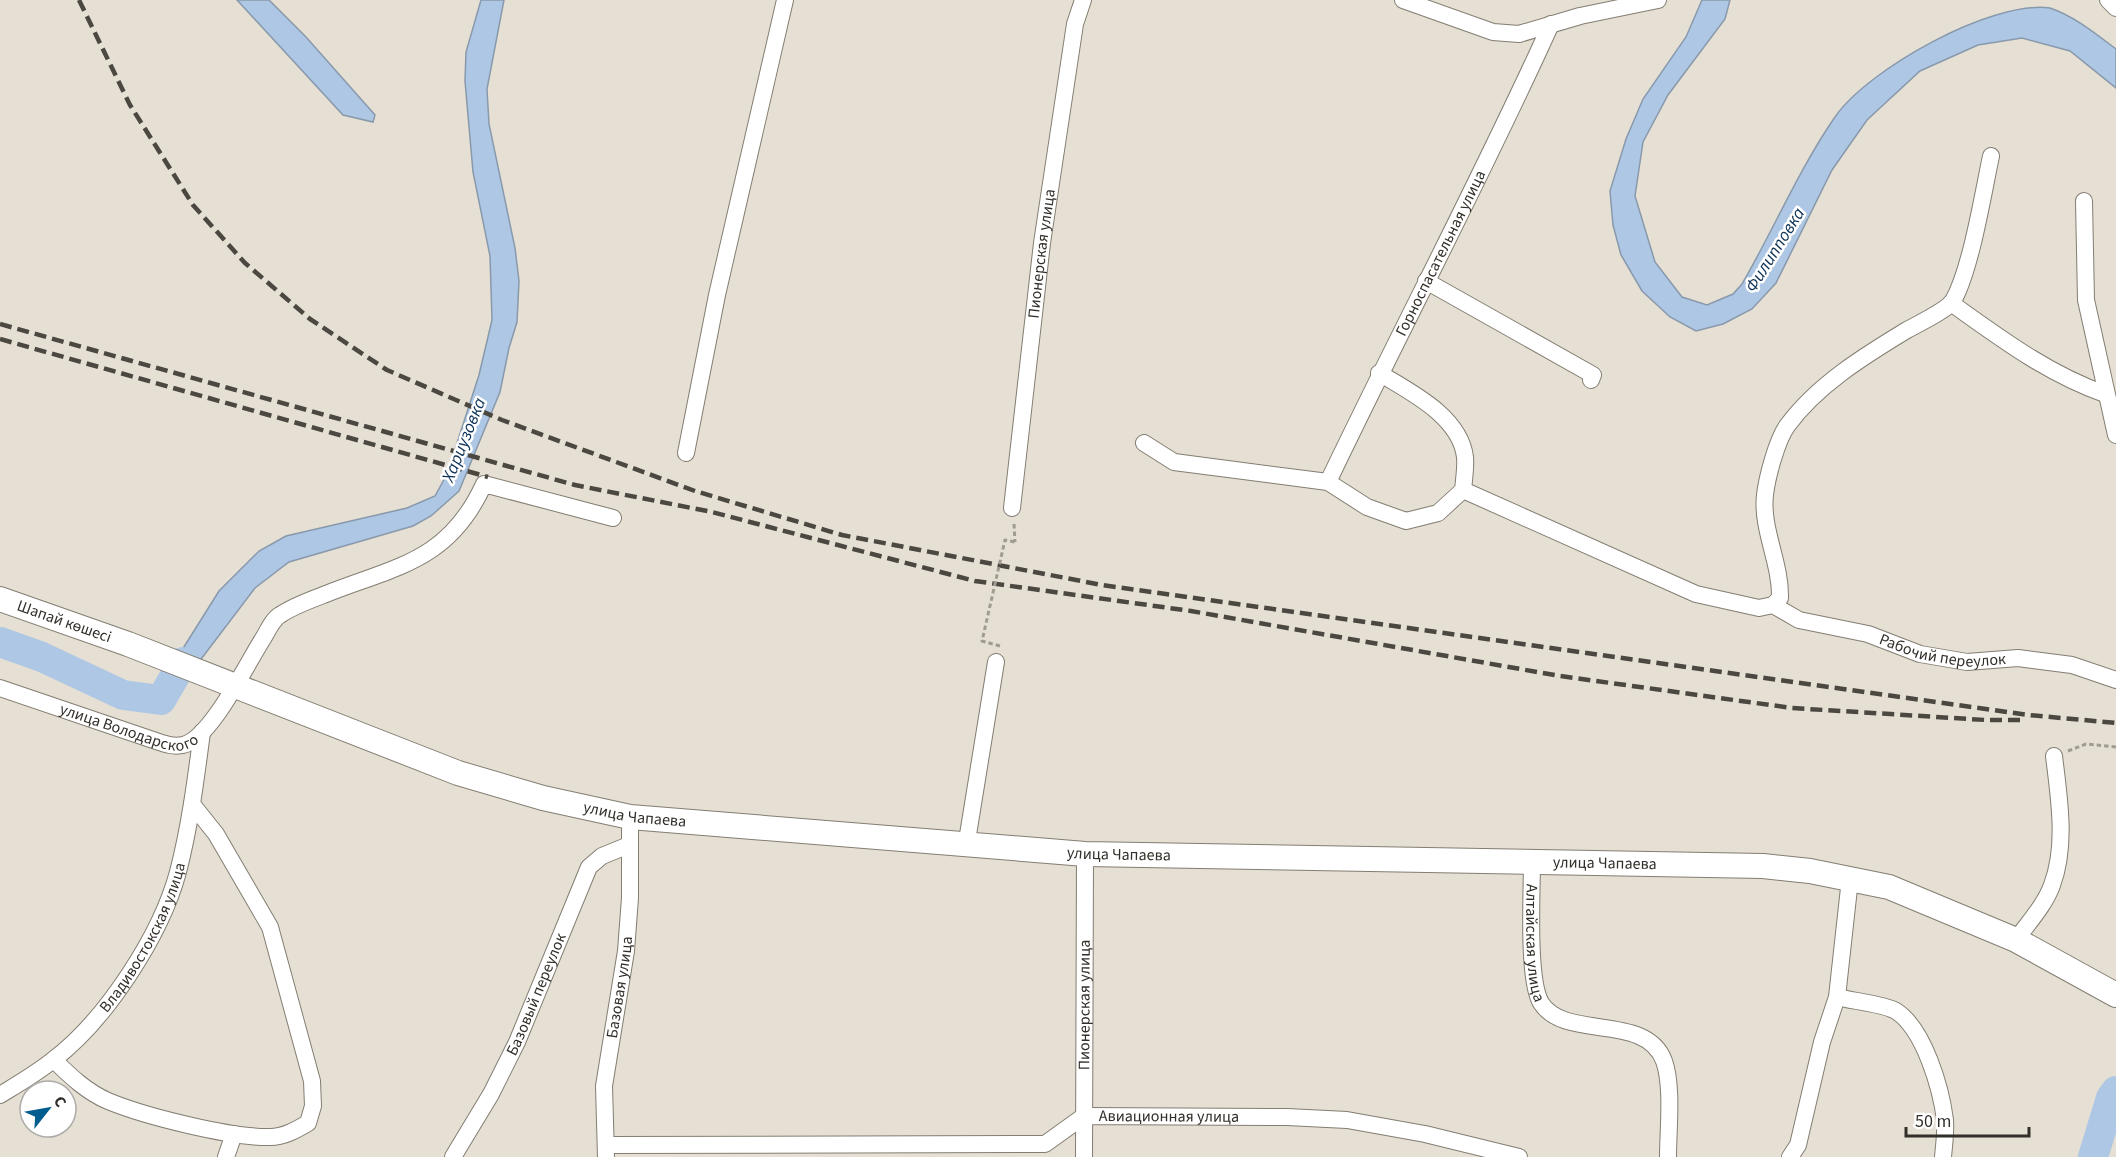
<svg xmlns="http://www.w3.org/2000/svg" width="2116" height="1157" font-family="'Source Sans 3',sans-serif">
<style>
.water{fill:#aec7e4;stroke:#8999ac;stroke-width:1.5}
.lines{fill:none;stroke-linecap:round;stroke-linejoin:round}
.river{stroke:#aec7e4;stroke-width:30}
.street-casing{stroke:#837d72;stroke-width:18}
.secondary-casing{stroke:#837d72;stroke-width:26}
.path{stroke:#a19c92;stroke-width:3;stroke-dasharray:4.5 3;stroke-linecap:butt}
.street{stroke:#fff;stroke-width:16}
.secondary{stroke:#fff;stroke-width:24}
.rail{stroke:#4b4741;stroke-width:4.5;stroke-dasharray:12 6;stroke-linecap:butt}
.path-bridge{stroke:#a19c92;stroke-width:3;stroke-dasharray:4.5 3;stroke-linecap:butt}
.labels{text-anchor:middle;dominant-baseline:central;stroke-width:5;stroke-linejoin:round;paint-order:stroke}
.street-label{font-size:16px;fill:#322f2a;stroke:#fff}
.water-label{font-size:18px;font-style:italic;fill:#0c3257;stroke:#fff}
</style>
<rect width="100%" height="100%" fill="#e6dfd3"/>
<g class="water">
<polygon points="237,0 269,0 306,37 375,115 373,122 343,115"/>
<polygon points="481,0 504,0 487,89 489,124 515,248 519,281 517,322 509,348 500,392 459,491 431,516 413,526 289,562 255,588 170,700 155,693 219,591 259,551 286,536 407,508 435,496 447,474 479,375 492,320 490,256 473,172 465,81 466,52"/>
<path d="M1702,0H1730L1725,19L1668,95L1643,142L1635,196L1655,262L1682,297L1707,305L1733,294L1742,284C1774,229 1799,169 1835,117C1867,70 1991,0 2050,8C2074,16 2096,34 2116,49V88L2070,51L2022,38L1978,45L1920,71L1867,120L1832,170L1776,283L1752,309L1723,324L1696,331L1670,317L1642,291L1621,255L1613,225L1610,191L1626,139L1643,99L1686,37Z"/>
</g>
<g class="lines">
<g class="river">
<polyline points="0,642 42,657 123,695 161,700 183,662"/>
<polyline points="2093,1157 2111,1098 2116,1091"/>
</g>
<defs>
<g id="street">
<polyline points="1403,0 1493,32 1519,34 1580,16 1658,0"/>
<polyline points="2108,0 2116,8"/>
<polyline points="2084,201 2086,300 2116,435"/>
<polyline points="1426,281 1593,375 1591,380"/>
<path d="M1951,303C2000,338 2048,374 2105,394"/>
<path d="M1144,443L1174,462L1328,482L1367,507L1406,521L1438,513L1463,490C1464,479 1466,467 1465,457C1460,416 1410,392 1379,373"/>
<polyline points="686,453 717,295 785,0"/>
<path id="s1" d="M1328,482C1401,329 1481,179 1551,24"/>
<path d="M1463,490L1696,594L1759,608L1773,605L1780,598C1781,563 1761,529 1765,495C1767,477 1777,440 1787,426C1817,385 1864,356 1907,330C1918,324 1947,310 1953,301C1971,269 1983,194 1991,156"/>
<path id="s2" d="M1012,508L1042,243L1075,24L1083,0"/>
<path id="s3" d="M1773,605L1799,620L1868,634L1920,654L1967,662L2018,658L2072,665L2116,680"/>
<path id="s4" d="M0,688L156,741C165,744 173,747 183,745C211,739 248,661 264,637C268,630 273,619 280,615C293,606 310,600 326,594C397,566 449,561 484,484L613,518"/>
<polyline points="966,847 996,662"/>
<path id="s5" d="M1532,861C1532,892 1527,979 1541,1003C1565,1041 1646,1012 1664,1061C1673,1086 1668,1130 1668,1157"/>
<path d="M2016,940C2028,923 2045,905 2052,885C2067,845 2059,798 2054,756"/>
<path d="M1837,997C1852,1001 1884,1004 1896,1011C1924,1029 1941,1088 1945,1120C1946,1132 1944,1145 1943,1157"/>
<path d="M54,1060C70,1076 87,1092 108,1101C144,1116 231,1138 270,1137C284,1137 296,1130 308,1123L313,1106L312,1081L270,927L216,834L192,804"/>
<path id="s6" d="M0,1095C18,1084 37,1073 53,1060C106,1020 161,935 178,872C190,826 196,778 202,732"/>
<path id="s7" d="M606,1145L1045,1144L1084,1116L1287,1117L1347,1120L1425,1134L1519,1157"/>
<polyline points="226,1157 234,1134"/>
<path id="s8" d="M453,1157L491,1094L517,1042L589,867L602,856L629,845"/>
<path id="s9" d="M606,1157L604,1086L626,951L630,898V817"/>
<path id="s10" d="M1084,1157L1085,854"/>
<polyline points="1790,1157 1798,1145 1822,1042 1837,997 1850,879"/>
</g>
<g id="secondary">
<path id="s11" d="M0,599L128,644L458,773L543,798L630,817L1085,854L1763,866L1810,871L1889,887L2016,940L2116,995"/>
</g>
</defs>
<use href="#street" class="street-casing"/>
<use href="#secondary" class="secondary-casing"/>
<g class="path">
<polyline points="1014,524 1015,542"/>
<polyline points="2068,751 2086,744 2116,747"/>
</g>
<use href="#street" class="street"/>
<use href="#secondary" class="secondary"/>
<g class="rail">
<polyline points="79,0 130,105 193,205 245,263 310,319 387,370 502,420 695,491 842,535 1102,585 2029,715 2116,723"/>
<polyline points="0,324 575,485 712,512 975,581 1191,611 1560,676 1792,708 1986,720 2022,720"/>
<polyline points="0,339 488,477"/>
</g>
<polyline class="path-bridge" points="1000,646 982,641 1005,540 1015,542"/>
</g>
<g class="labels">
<g class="street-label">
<text stroke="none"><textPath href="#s2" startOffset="256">Пионерская улица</textPath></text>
<text stroke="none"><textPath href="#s1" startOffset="255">Горноспасательная улица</textPath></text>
<text stroke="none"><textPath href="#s11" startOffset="68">Шапай көшесі</textPath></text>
<text stroke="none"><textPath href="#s3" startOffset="178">Рабочий переулок</textPath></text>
<text stroke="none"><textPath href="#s4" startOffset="136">улица Володарского</textPath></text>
<text stroke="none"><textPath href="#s11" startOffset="672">улица Чапаева</textPath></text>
<text stroke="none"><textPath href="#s11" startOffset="1158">улица Чапаева</textPath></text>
<text stroke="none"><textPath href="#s11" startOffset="1644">улица Чапаева</textPath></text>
<text stroke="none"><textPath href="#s6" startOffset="218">Владивостокская улица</textPath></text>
<text stroke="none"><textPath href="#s5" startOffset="82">Алтайская улица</textPath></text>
<text stroke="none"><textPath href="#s9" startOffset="171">Базовая улица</textPath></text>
<text stroke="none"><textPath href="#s8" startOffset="183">Базовый переулок</textPath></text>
<text stroke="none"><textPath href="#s10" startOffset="152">Пионерская улица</textPath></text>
<text stroke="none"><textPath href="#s7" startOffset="572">Авиационная улица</textPath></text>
</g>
<g class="water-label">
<text transform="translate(1775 250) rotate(-58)">Филипповка</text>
<text transform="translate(464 440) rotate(-68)">Хариузовка</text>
</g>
</g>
<g transform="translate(48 1109) rotate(59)"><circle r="28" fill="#ffffff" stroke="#adacaa" stroke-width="1.5"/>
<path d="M0-4.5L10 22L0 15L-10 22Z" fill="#005d8d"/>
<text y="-9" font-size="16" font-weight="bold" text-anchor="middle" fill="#322f2a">С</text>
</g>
<path d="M1906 1127v9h123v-9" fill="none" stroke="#322f2a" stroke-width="3"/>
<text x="1915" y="1127" font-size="18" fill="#322f2a" stroke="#ffffff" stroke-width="4.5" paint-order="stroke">50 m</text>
</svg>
